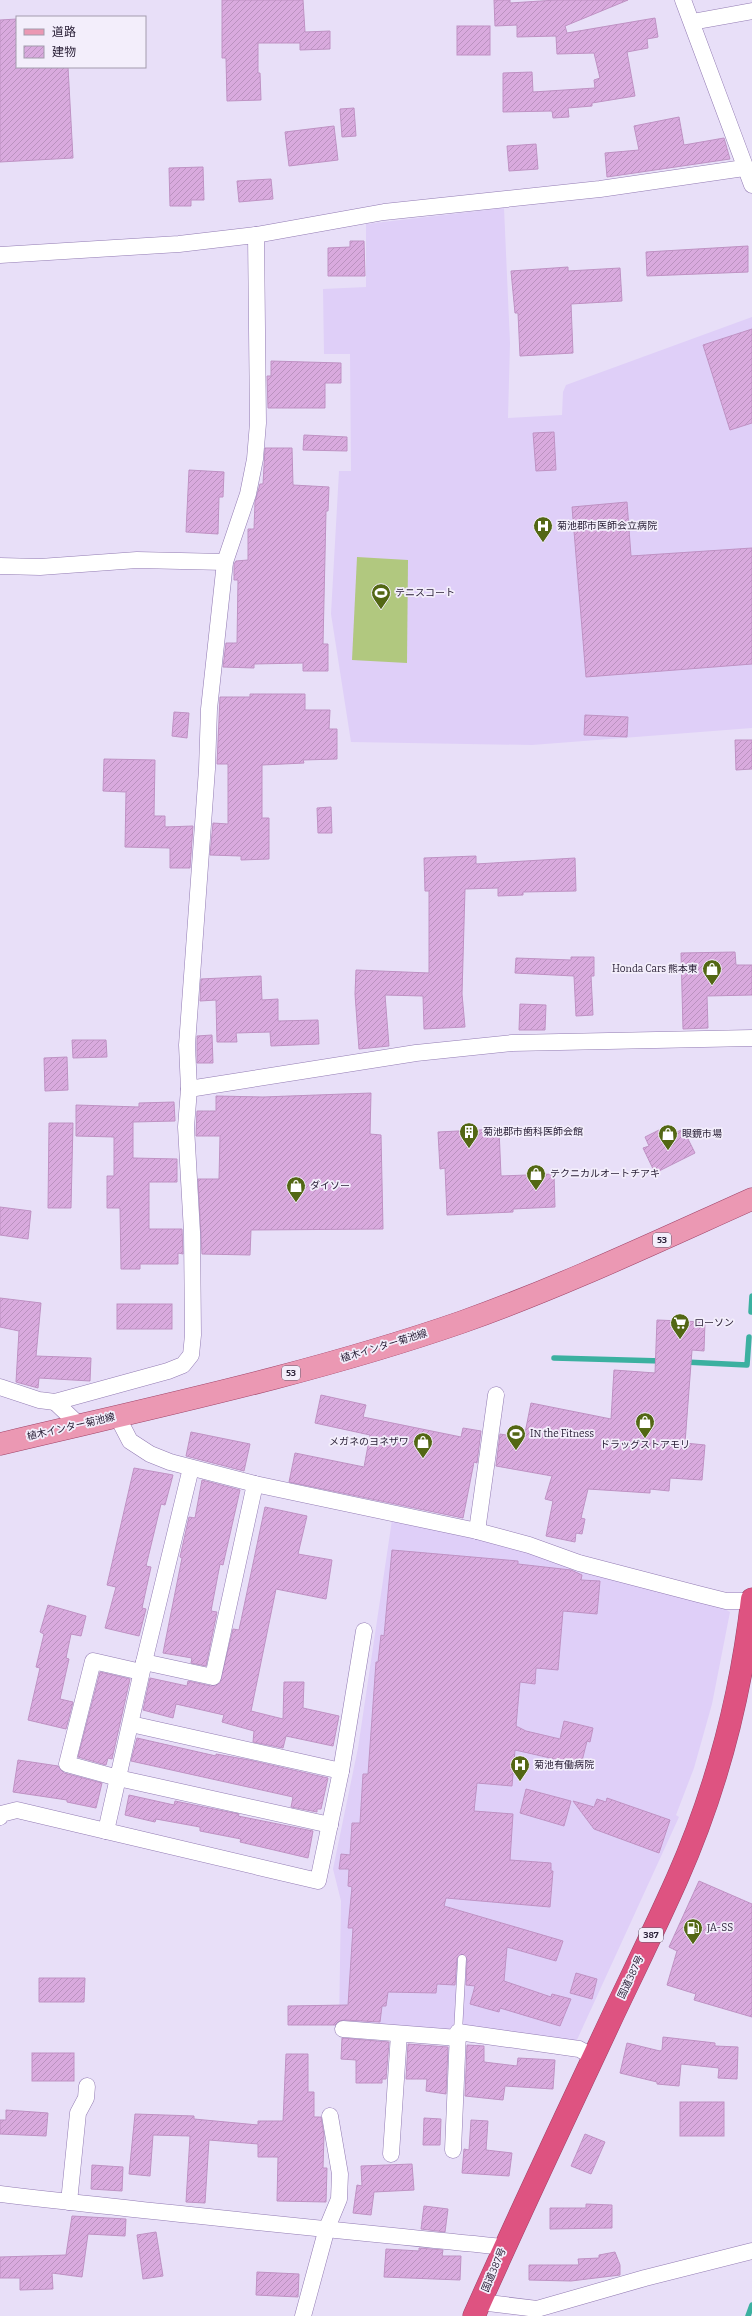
<svg xmlns="http://www.w3.org/2000/svg" width="752" height="2316" font-family="Bitter,'Noto Sans JP',serif">
<style>
.built{fill:#dfcff8}
.garden{fill:#b1c87f}
.lines{fill:none;stroke-linecap:round;stroke-linejoin:round}
.stream{stroke:#3bb0a0;stroke-width:5.5}
.building{fill:url(#building-hatch);stroke:#bf92c4}
.lane-casing{stroke:#927bb3;stroke-width:9}
.street-casing{stroke:#927bb3;stroke-width:17}
.primary-casing{stroke:#9f4267;stroke-width:23}
.highway-casing{stroke:#9f4267;stroke-width:23}
.lane{stroke:#fff;stroke-width:8}
.street{stroke:#fff;stroke-width:16}
.primary{stroke:#eb98b3;stroke-width:22}
.highway{stroke:#de5381;stroke-width:22}
.labels{text-anchor:middle;dominant-baseline:central;stroke-width:3.5;stroke-linejoin:round;paint-order:stroke}
.shield{fill:#f3eefb;stroke:#675e72;stroke-width:1}
.shield-label{font-size:9px;font-weight:bold;fill:#2b2138}
.poi-label{font-size:10px;fill:#2b2138;stroke:#f3eefb;text-anchor:start}
.street-label{font-size:10px;fill:#2b2138;stroke:#f3eefb}
</style>
<defs>
<pattern id="building-hatch" width="6" height="6" patternUnits="userSpaceOnUse"><rect width="6" height="6" fill="#d9aade"/><path d="M-1 1l2-2M0 6l6-6M5 7l2-2" fill="none" stroke="#ba92bf"/></pattern>
</defs>
<rect width="100%" height="100%" fill="#e8dff8"/>
<g class="built">
<polygon points="504,208 510,343 508,418 562,415 563,392 566,385 752,317 752,728 532,745 351,742 331,614 339,471 351,471 350,354 324,354 323,289 366,287 366,224"/>
<polygon points="392,1520 497,1544 723,1608 730,1612 712,1704 694,1768 676,1815 679,1817 576,2042 339,2026 341,1901 333,1869 358,1748"/>
</g>
<polygon class="garden" points="357,557 408,560 407,663 352,660"/>
<g class="lines">
<g class="stream">
<polyline points="751,1312 752,1296"/>
<polyline points="554,1358 662,1361"/>
<polyline points="685,1362 747,1365 749,1337"/>
<polyline points="748,2316 752,2305"/>
</g>
</g>
<g class="building">
<polygon points="222,0 303,0 305,32 330,31 330,49 300,50 300,43 258,43 258,73 260,73 261,100 227,101 226,58 222,58"/>
<polygon points="494,0 510,0 510,3 556,0 628,0 565,26 567,33 655,18 658,37 647,39 648,48 627,52 635,96 592,103 592,106 568,108 569,117 553,118 552,111 503,112 503,73 532,72 533,92 595,88 594,80 600,78 594,53 557,54 556,36 517,37 517,25 495,26"/>
<polygon points="17,19 17,67 68,67 73,158 0,162 0,20"/>
<rect x="457" y="26" width="33" height="29"/>
<polygon points="354,108 356,136 342,137 340,109"/>
<polygon points="679,117 684,145 724,138 730,159 607,177 605,153 639,150 634,126"/>
<polygon points="334,126 338,160 289,166 285,132"/>
<polygon points="536,144 538,169 509,171 507,146"/>
<polygon points="203,167 204,200 191,200 191,206 170,206 169,168"/>
<polygon points="271,179 273,199 239,202 237,181"/>
<polygon points="350,241 364,241 365,276 328,276 328,248 350,247"/>
<polygon points="748,246 748,272 647,276 646,252"/>
<polygon points="568,267 568,271 620,268 622,301 571,304 573,353 520,356 518,313 515,313 511,271"/>
<polygon points="752,329 752,423 730,430 703,345"/>
<polygon points="271,361 341,363 341,383 325,383 325,408 268,408 267,376 271,376"/>
<polygon points="554,432 556,470 536,471 533,433"/>
<polygon points="304,435 347,437 347,451 303,450"/>
<polygon points="265,448 292,448 293,485 329,487 328,511 326,511 323,644 328,644 328,671 303,671 303,663 254,664 254,668 223,667 226,643 237,643 238,580 234,580 234,564 236,561 248,560 248,529 254,529 255,502 260,484 263,484"/>
<polygon points="189,470 224,472 223,497 219,497 218,534 186,532"/>
<polygon points="627,502 631,556 752,548 752,664 586,677 572,507"/>
<polygon points="250,694 305,694 305,710 330,710 329,729 337,729 337,759 303,760 304,763 262,765 262,818 269,818 269,859 241,860 241,856 210,855 213,823 228,824 228,764 217,764 220,697 250,697"/>
<polygon points="174,712 189,713 187,738 172,736"/>
<polygon points="585,715 628,717 627,737 584,735"/>
<polygon points="735,740 752,740 752,769 736,770"/>
<polygon points="104,759 155,760 154,816 165,816 165,827 193,826 190,868 170,868 170,848 125,847 126,792 103,791"/>
<polygon points="331,807 332,833 318,833 317,808"/>
<polygon points="476,856 476,864 575,858 576,891 523,892 523,895 498,896 498,888 465,889 462,994 465,1027 424,1029 423,996 385,995 389,1046 359,1049 355,994 356,970 429,973 429,891 425,891 424,858"/>
<polygon points="735,952 736,965 752,965 752,995 707,996 708,1028 683,1029 681,953"/>
<polygon points="571,957 594,957 594,976 591,976 593,1015 576,1016 574,976 515,973 516,958 571,960"/>
<polygon points="261,976 262,1000 278,999 278,1021 318,1020 319,1044 271,1046 270,1032 236,1033 237,1042 217,1042 216,1000 200,1001 201,979"/>
<polygon points="520,1004 546,1005 545,1030 519,1030"/>
<polygon points="212,1035 213,1063 197,1063 197,1036"/>
<polygon points="72,1040 106,1040 107,1057 73,1058"/>
<polygon points="67,1057 68,1090 45,1091 44,1058"/>
<polygon points="371,1093 370,1134 381,1135 383,1229 251,1230 250,1255 202,1254 198,1179 219,1179 220,1136 196,1136 197,1111 216,1111 216,1096 263,1097"/>
<polygon points="174,1102 175,1121 133,1122 133,1158 177,1159 177,1182 149,1182 149,1229 182,1229 183,1254 178,1253 178,1264 140,1264 140,1269 121,1269 120,1208 107,1208 107,1176 114,1176 114,1137 76,1136 76,1105 139,1107 139,1103"/>
<polygon points="49,1123 73,1123 71,1208 48,1208"/>
<polygon points="499,1129 501,1176 554,1174 555,1207 513,1209 513,1212 447,1215 445,1168 440,1169 438,1132"/>
<polygon points="683,1129 695,1153 655,1173 643,1148 649,1146 645,1137 659,1130 663,1139"/>
<polygon points="0,1207 31,1211 28,1239 0,1235"/>
<polygon points="0,1298 41,1303 36,1356 91,1358 90,1381 39,1378 38,1388 16,1382 19,1331 0,1327"/>
<rect x="117" y="1304" width="55" height="25"/>
<polygon points="657,1320 705,1322 704,1351 692,1350 685,1443 705,1445 702,1480 670,1478 669,1491 650,1489 650,1493 588,1489 581,1518 585,1519 582,1534 576,1533 575,1542 546,1536 553,1501 545,1499 552,1476 496,1466 500,1434 524,1438 531,1403 611,1419 614,1370 655,1373"/>
<polygon points="321,1395 366,1405 363,1417 461,1437 463,1428 481,1431 477,1463 474,1462 463,1518 289,1482 295,1453 364,1467 370,1435 315,1423"/>
<polygon points="191,1432 250,1444 244,1471 186,1456"/>
<polygon points="134,1468 173,1475 165,1505 161,1504 146,1566 151,1567 142,1608 146,1609 139,1636 105,1628 116,1587 107,1585"/>
<polygon points="202,1480 240,1490 223,1565 220,1564 211,1611 217,1612 206,1666 191,1663 192,1658 163,1653 182,1558 180,1557 189,1517 195,1518"/>
<polygon points="265,1507 307,1516 298,1554 332,1560 326,1599 276,1589 251,1711 283,1719 284,1682 304,1682 303,1708 339,1716 333,1746 286,1736 283,1748 253,1742 254,1731 222,1722 224,1715 176,1704 173,1718 143,1710 150,1678 187,1686 188,1681 211,1686 220,1683 233,1629 239,1630"/>
<polygon points="392,1550 518,1561 518,1564 571,1570 582,1575 581,1580 600,1581 597,1614 563,1611 558,1670 536,1668 535,1684 520,1682 516,1726 526,1731 560,1739 564,1721 593,1728 590,1742 587,1741 581,1765 515,1750 512,1786 477,1783 474,1811 513,1814 510,1860 551,1863 551,1871 553,1871 550,1907 446,1898 444,1906 563,1941 556,1961 507,1947 504,1981 551,1997 552,1994 571,1999 560,2026 500,2008 499,2012 470,2004 475,1986 466,1985 467,1959 462,1954 457,1958 455,1985 437,1984 436,1993 388,1992 386,2006 382,2006 380,2022 344,2020 339,2021 335,2025 288,2025 288,2006 348,2005 353,1928 348,1928 352,1887 348,1886 349,1869 339,1869 341,1854 350,1855 352,1823 360,1823 363,1774 368,1774 376,1662 378,1662 381,1635 384,1636"/>
<polygon points="48,1605 86,1616 81,1636 71,1634 66,1658 69,1659 60,1699 73,1702 66,1729 28,1720 40,1668 36,1667 44,1634 40,1632"/>
<polygon points="100,1672 130,1679 112,1759 108,1758 106,1765 78,1757"/>
<polygon points="137,1738 216,1756 216,1754 249,1760 328,1778 321,1809 317,1809 317,1812 291,1807 293,1797 131,1761"/>
<polygon points="18,1760 58,1766 64,1773 102,1783 96,1808 67,1802 67,1800 13,1792"/>
<polygon points="526,1789 571,1801 564,1826 520,1813"/>
<polygon points="129,1795 174,1805 175,1801 204,1807 239,1814 238,1816 313,1831 308,1858 240,1842 241,1839 200,1831 200,1827 156,1819 155,1822 125,1815"/>
<polygon points="607,1798 670,1820 659,1853 594,1829 573,1801 594,1807 597,1799 606,1802"/>
<polygon points="699,1881 752,1904 752,2017 694,2000 696,1994 667,1985 677,1951 669,1947"/>
<polygon points="576,1973 597,1979 592,1999 570,1993"/>
<polygon points="39,1978 85,1978 84,2002 39,2002"/>
<polygon points="663,2037 715,2043 715,2046 738,2047 737,2079 718,2078 719,2068 681,2064 679,2086 657,2084 657,2082 620,2073 627,2043 660,2051 662,2050"/>
<polygon points="342,2038 389,2042 386,2079 382,2079 382,2083 356,2083 356,2060 341,2059"/>
<polygon points="408,2044 448,2047 446,2094 426,2091 427,2079 406,2079"/>
<polygon points="467,2045 484,2046 484,2062 517,2066 518,2058 555,2060 553,2089 505,2086 503,2100 465,2096"/>
<rect x="32" y="2053" width="42" height="28"/>
<polygon points="286,2054 308,2054 308,2092 314,2092 314,2117 321,2117 324,2135 323,2168 327,2168 326,2202 277,2201 278,2157 258,2157 258,2144 209,2140 205,2203 186,2202 190,2136 153,2135 150,2176 129,2174 135,2114 194,2116 194,2119 258,2125 258,2121 283,2121"/>
<rect x="680" y="2102" width="44" height="34"/>
<polygon points="6,2110 48,2113 46,2136 0,2134 0,2120 6,2120"/>
<polygon points="424,2118 441,2119 440,2145 423,2145"/>
<polygon points="471,2120 488,2121 486,2150 512,2153 509,2176 462,2173 464,2149 469,2150"/>
<polygon points="585,2134 605,2142 591,2174 571,2166"/>
<polygon points="412,2164 414,2190 374,2192 371,2215 353,2213 357,2185 362,2186 361,2166"/>
<polygon points="92,2165 123,2167 122,2191 91,2189"/>
<polygon points="586,2204 612,2205 612,2228 550,2229 550,2208 586,2208"/>
<polygon points="424,2206 448,2209 445,2232 421,2229"/>
<polygon points="72,2216 126,2219 125,2236 88,2234 82,2277 52,2273 53,2289 20,2290 20,2278 0,2278 0,2257 66,2255"/>
<polygon points="156,2232 163,2276 143,2279 137,2235"/>
<polygon points="419,2248 443,2250 442,2256 461,2256 460,2280 384,2277 386,2249 419,2251"/>
<polygon points="615,2252 620,2265 620,2275 571,2281 529,2280 529,2265 579,2265 578,2259 599,2258 599,2255"/>
<polygon points="257,2272 299,2274 298,2297 256,2295"/>
</g>
<g class="lines">
<defs>
<polyline id="lane" points="458,2032 462,1959"/>
<g id="street">
<polyline points="683,0 752,185"/>
<polyline points="692,22 752,11"/>
<polyline points="0,255 179,244 256,235 384,212 600,189 744,168"/>
<polyline points="0,566 40,567 137,560 225,562"/>
<polyline points="189,1089 416,1053 512,1043 752,1038"/>
<polyline points="0,1387 39,1400 55,1402 168,1371 183,1365 191,1355 193,1335 192,1232 186,1127 189,1089 187,1045 207,769 209,709 225,562 248,494 255,459 258,423 256,235"/>
<polyline points="55,1402 79,1425"/>
<polyline points="117,1416 130,1441 150,1454 170,1462 255,1484 477,1531 529,1545 579,1563 698,1594 726,1601 752,1601"/>
<polyline points="477,1531 496,1395"/>
<polyline points="144,1662 213,1677 255,1484"/>
<polyline points="141,1672 93,1661 67,1764 118,1778 330,1825"/>
<polyline points="131,1724 341,1771"/>
<polyline points="0,1817 1,1814 17,1810 106,1831 144,1662 191,1468"/>
<polyline points="106,1831 318,1881 341,1771 364,1631"/>
<polyline points="343,2029 458,2038"/>
<polyline points="453,2150 458,2032 579,2049 594,2057"/>
<polyline points="391,2154 399,2034"/>
<path d="M0,2194C168,2214 336,2230 504,2247"/>
<polyline points="69,2202 78,2113 86,2098 87,2086"/>
<polyline points="480,2302 537,2309 645,2278 752,2251"/>
<polyline points="303,2316 327,2228 339,2199 340,2174 330,2116"/>
</g>
<path id="primary" d="M0,1444C155,1407 312,1374 462,1322C561,1287 656,1242 752,1199"/>
<path id="highway" d="M474,2316C519,2214 567,2114 614,2013C635,1969 657,1924 677,1879C716,1791 741,1695 752,1599"/>
</defs>
<use href="#lane" class="lane-casing"/>
<use href="#street" class="street-casing"/>
<use href="#primary" class="primary-casing"/>
<use href="#highway" class="highway-casing"/>
<use href="#lane" class="lane"/>
<use href="#street" class="street"/>
<use href="#primary" class="primary"/>
<use href="#highway" class="highway"/>
</g>
<defs>
<symbol id="hospital-pin" viewBox="-11 -11 22 30"><path d="M0 17L-7.5 6A9.5 9.5 0 1 1 7.5 6Z" fill="#536714" stroke="#f3eefb"/><path d="M-5-5h3v3.5h4V-5h3V5h-3V1.5h-4V5h-3Z" fill="#fff"/></symbol>
<symbol id="stadium-pin" viewBox="-11 -11 22 30"><path d="M0 17L-7.5 6A9.5 9.5 0 1 1 7.5 6Z" fill="#536714" stroke="#f3eefb"/><path d="M0-5a6.5 5 0 1 0 0 10a6.5 5 0 1 0 0-10ZM-3.5-1.8h7v3.6h-7Z" fill="#fff"/></symbol>
<symbol id="shop-pin" viewBox="-11 -11 22 30"><path d="M0 17L-7.5 6A9.5 9.5 0 1 1 7.5 6Z" fill="#536714" stroke="#f3eefb"/><path d="M-5-2.5h2.3a2.7 3.5 0 0 1 5.4 0H5L5.5 6h-11ZM-1.5-2.5h3a1.5 2.3 0 0 0-3 0Z" fill="#fff"/></symbol>
<symbol id="building-pin" viewBox="-11 -11 22 30"><path d="M0 17L-7.5 6A9.5 9.5 0 1 1 7.5 6Z" fill="#536714" stroke="#f3eefb"/><path d="M-4-6H4V6H1V3H-1V6H-4ZM-2.5-4.3h1.7v1.8h-1.7ZM.8-4.3h1.7v1.8H.8ZM-2.5-1h1.7V.8h-1.7ZM.8-1h1.7V.8H.8Z" fill="#fff"/></symbol>
<symbol id="supermarket-pin" viewBox="-11 -11 22 30"><path d="M0 17L-7.5 6A9.5 9.5 0 1 1 7.5 6Z" fill="#536714" stroke="#f3eefb"/><path d="M-6-5.5h2.5l.6 2H6L4.5 2H-2.5L-4.4-4H-6ZM-1.5 3.2a1.3 1.3 0 1 0 .1 0ZM3 3.2a1.3 1.3 0 1 0 .1 0Z" fill="#fff"/></symbol>
<symbol id="fuel-pin" viewBox="-11 -11 22 30"><path d="M0 17L-7.5 6A9.5 9.5 0 1 1 7.5 6Z" fill="#536714" stroke="#f3eefb"/><path d="M-5.5-6h7V0h2V4h1.3V-2.5L3-4.5l.8-.8L6-3V5H2.5V1h-1V6h-7ZM-4.2-4.7v3.2H.2V-4.7Z" fill="#fff"/></symbol>
</defs>
<g fill-rule="evenodd">
<use href="#hospital-pin" x="532" y="515" width="22" height="30"/>
<use href="#stadium-pin" x="370" y="582" width="22" height="30"/>
<use href="#shop-pin" x="701" y="958" width="22" height="30"/>
<use href="#building-pin" x="458" y="1121" width="22" height="30"/>
<use href="#shop-pin" x="657" y="1123" width="22" height="30"/>
<use href="#shop-pin" x="525" y="1163" width="22" height="30"/>
<use href="#shop-pin" x="285" y="1175" width="22" height="30"/>
<use href="#supermarket-pin" x="669" y="1312" width="22" height="30"/>
<use href="#shop-pin" x="634" y="1411" width="22" height="30"/>
<use href="#stadium-pin" x="505" y="1423" width="22" height="30"/>
<use href="#shop-pin" x="412" y="1431" width="22" height="30"/>
<use href="#hospital-pin" x="509" y="1754" width="22" height="30"/>
<use href="#fuel-pin" x="682" y="1917" width="22" height="30"/>
</g>
<g class="labels">
<g class="shield">
<rect x="653" y="1233" width="18" height="14" rx="3"/>
<rect x="282" y="1366" width="18" height="14" rx="3"/>
<rect x="639" y="1928" width="24" height="14" rx="3"/>
</g>
<g class="shield-label">
<text x="662" y="1240">53</text>
<text x="291" y="1373">53</text>
<text x="651" y="1935">387</text>
</g>
<g class="poi-label">
<text x="557" y="526">菊池郡市医師会立病院</text>
<text x="395" y="593">テニスコート</text>
<text x="698" y="969" text-anchor="end">Honda Cars 熊本東</text>
<text x="483" y="1132">菊池郡市歯科医師会館</text>
<text x="682" y="1134">眼鏡市場</text>
<text x="550" y="1174">テクニカルオートチアキ</text>
<text x="310" y="1186">ダイソー</text>
<text x="694" y="1323">ローソン</text>
<text x="530" y="1434">IN the Fitness</text>
<text x="409" y="1442" text-anchor="end">メガネのヨネザワ</text>
<text x="645" y="1445" text-anchor="middle">ドラッグストアモリ</text>
<text x="534" y="1765">菊池有働病院</text>
<text x="707" y="1928">JA-SS</text>
</g>
<g class="street-label">
<text transform="translate(384 1346) rotate(-17)">植木インター菊池線</text>
<text transform="translate(71 1427) rotate(-13)">植木インター菊池線</text>
<text transform="translate(631 1977) rotate(-65)">国道387号</text>
<text transform="translate(494 2270) rotate(-67)">国道387号</text>
</g>
</g>
<rect x="16" y="16" width="130" height="52" fill="#f3eefb" stroke="#a39cad"/>
<rect x="24" y="29" width="20" height="6" fill="#eb98b3" stroke="#a39cad"/>
<text x="52" y="36" font-size="12" fill="#2b2138">道路</text>
<rect x="24" y="46" width="20" height="12" fill="url(#building-hatch)" stroke="#a39cad"/>
<text x="52" y="56" font-size="12" fill="#2b2138">建物</text>
</svg>
